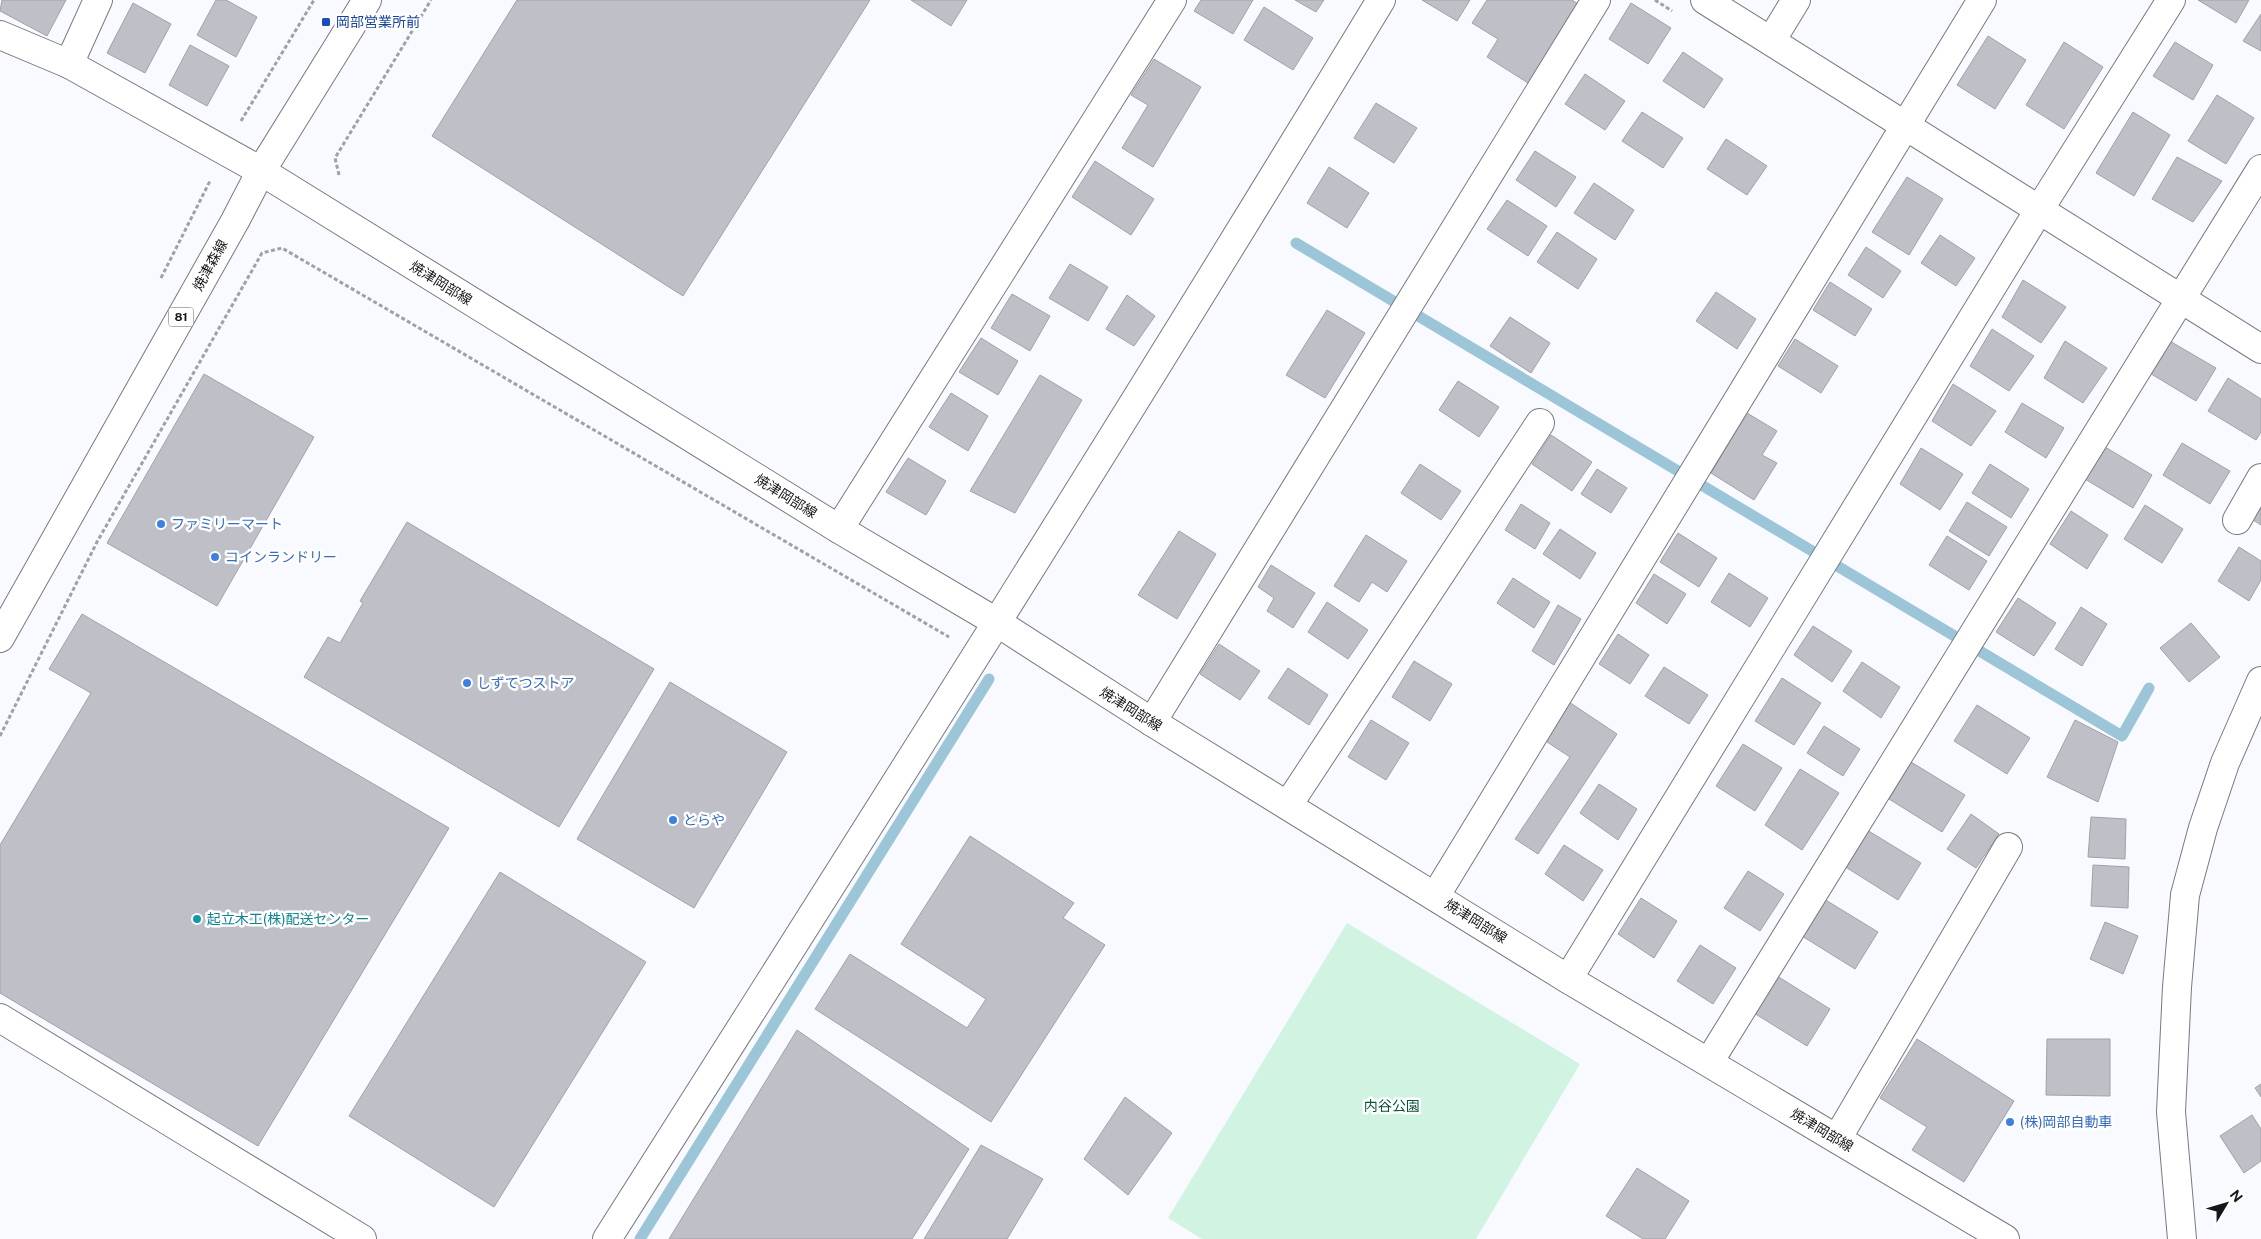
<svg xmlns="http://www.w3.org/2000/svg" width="2261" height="1239" font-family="'Public Sans','Noto Sans JP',sans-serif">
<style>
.green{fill:#d1f4e2}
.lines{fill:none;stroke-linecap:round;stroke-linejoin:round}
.stream{stroke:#9cc6d8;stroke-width:11}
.building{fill:#bfc0c7;stroke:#a1a1a8}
.minor-casing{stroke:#787a80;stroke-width:30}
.tertiary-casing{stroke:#787a80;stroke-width:30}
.secondary-casing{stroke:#787a80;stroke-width:30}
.primary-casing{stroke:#787a80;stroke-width:30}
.path{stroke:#9fa1a4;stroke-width:3;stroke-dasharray:4 2.5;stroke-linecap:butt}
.minor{stroke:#fff;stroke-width:28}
.tertiary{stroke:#fff;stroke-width:28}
.secondary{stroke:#fff;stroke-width:28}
.primary{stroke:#fff;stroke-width:28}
.transit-dot{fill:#1a4fb4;stroke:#fff;stroke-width:2}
.shop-dot{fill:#3f7fe0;stroke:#fff;stroke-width:2}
.culture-dot{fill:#0f9aa8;stroke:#fff;stroke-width:2}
.labels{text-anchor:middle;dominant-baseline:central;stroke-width:5;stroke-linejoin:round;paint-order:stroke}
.shield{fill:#fff;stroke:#5c5d5e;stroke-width:1}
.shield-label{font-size:12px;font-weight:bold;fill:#161719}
.transit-label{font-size:14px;fill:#164399;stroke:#fff;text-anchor:start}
.street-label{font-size:14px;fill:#161719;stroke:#fff}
.shop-label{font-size:14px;fill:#366cbe;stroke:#fff;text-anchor:start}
.culture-label{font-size:14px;fill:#0d838f;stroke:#fff;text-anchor:start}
.park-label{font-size:14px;fill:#095339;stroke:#fff}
</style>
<rect width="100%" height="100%" fill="#f8faff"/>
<polygon class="green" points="1347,923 1580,1064 1476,1239 1202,1239 1168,1218"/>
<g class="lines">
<g class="stream">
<polyline points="1296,243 2122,736 2149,688"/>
<polyline points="640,1239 989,679"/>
</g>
</g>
<g class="building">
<polygon points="2,0 66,0 47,36 0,11"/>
<polygon points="216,0 226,0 257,17 236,57 197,35"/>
<polygon points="517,0 870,0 683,296 432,136"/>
<polygon points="911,0 967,0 951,26"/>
<polygon points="1201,0 1253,0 1233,34 1194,11"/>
<polygon points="1295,0 1324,0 1316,12"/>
<polygon points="1422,0 1470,0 1457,21"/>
<polygon points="1487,0 1572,0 1578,4 1528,83 1487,57 1498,39 1472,23"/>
<polygon points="2198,0 2249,0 2236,23"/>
<polygon points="133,3 171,24 145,73 107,53"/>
<polygon points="1631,3 1671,28 1648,64 1609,39"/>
<polygon points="1264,7 1313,38 1293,70 1244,40"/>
<polygon points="2261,14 2261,51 2243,41"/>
<polygon points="1988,36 2026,60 1995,109 1957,85"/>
<polygon points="2064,42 2103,67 2064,129 2026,105"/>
<polygon points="2175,42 2213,65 2193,100 2153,76"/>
<polygon points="190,45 229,66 207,106 169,85"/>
<polygon points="1683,52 1723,79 1704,108 1663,81"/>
<polygon points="1154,59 1201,87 1153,167 1122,148 1148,105 1131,95"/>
<polygon points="1585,74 1625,101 1605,130 1565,104"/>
<polygon points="2217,95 2254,118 2226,164 2188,141"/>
<polygon points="1376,103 1417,128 1394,163 1354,138"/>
<polygon points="1642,112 1683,138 1663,168 1622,141"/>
<polygon points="2133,112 2170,135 2134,196 2096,173"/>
<polygon points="1726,139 1767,166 1747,195 1707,169"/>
<polygon points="1535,151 1576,177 1556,207 1516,180"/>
<polygon points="2177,157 2222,181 2193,222 2152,199"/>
<polygon points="1095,161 1154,199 1131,235 1072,197"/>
<polygon points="1329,167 1369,193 1347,228 1307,203"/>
<polygon points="1907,177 1943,199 1909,255 1872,232"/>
<polygon points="1594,183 1634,210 1615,240 1574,213"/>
<polygon points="1507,200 1547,226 1528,256 1487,229"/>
<polygon points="1557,232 1597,259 1578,289 1537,262"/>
<polygon points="1940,235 1975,258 1956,286 1921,263"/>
<polygon points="1866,247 1901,271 1883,298 1848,275"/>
<polygon points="1070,264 1108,287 1088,321 1049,298"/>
<polygon points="2023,280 2066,307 2041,343 2002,317"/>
<polygon points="1830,282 1872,309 1855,336 1813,310"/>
<polygon points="1716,292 1756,319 1737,349 1696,321"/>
<polygon points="1012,294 1050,316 1030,351 991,328"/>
<polygon points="1127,295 1155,316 1134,346 1106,329"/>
<polygon points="1327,310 1365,333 1325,398 1286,375"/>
<polygon points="1510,317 1550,343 1531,373 1490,346"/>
<polygon points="1992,329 2034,356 2009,391 1970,366"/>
<polygon points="981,338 1018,361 998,395 959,372"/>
<polygon points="1795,339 1838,366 1821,393 1778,366"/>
<polygon points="2168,340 2216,368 2196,401 2148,372"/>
<polygon points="2065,341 2107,368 2083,403 2044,378"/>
<polygon points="204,374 314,437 217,606 107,543"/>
<polygon points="1040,375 1082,400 1015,513 970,491"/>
<polygon points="2228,378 2261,399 2261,432 2256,440 2208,411"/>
<polygon points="1458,381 1499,407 1479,437 1439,410"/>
<polygon points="1953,384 1996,411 1971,446 1932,421"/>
<polygon points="951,393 988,416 968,451 929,427"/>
<polygon points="2022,403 2064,428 2046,458 2005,432"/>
<polygon points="1747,413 1777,431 1762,455 1777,463 1754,500 1711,473"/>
<polygon points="1551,435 1592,462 1572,491 1532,464"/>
<polygon points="2182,443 2230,471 2210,504 2163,475"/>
<polygon points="2105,447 2152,475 2133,508 2085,479"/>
<polygon points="1921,448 1963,474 1940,510 1900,484"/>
<polygon points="908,458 946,481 926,515 886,492"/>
<polygon points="1420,464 1461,491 1441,520 1401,493"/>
<polygon points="1990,464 2029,489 2011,518 1972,493"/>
<polygon points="1597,469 1627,488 1611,513 1581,494"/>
<polygon points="2261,500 2261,525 2250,518"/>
<polygon points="1967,502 2007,527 1989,556 1949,531"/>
<polygon points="1521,504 1550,523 1535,549 1505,530"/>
<polygon points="2145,505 2183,529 2162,563 2124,539"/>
<polygon points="2071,511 2108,535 2087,569 2050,544"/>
<polygon points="407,522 654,669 559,827 304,677 328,637 340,643 363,603 360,601"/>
<polygon points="1560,529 1596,553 1580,579 1543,554"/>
<polygon points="1179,531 1216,554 1177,619 1138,595"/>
<polygon points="1678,533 1717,558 1699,587 1660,562"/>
<polygon points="1366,535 1407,561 1387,592 1372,582 1359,602 1334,586"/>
<polygon points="1947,536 1987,561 1969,590 1929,565"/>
<polygon points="2239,547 2261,561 2261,580 2249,601 2218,581"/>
<polygon points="1271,565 1315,593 1293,628 1267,611 1274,598 1258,587"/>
<polygon points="1729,573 1768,598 1750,627 1711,602"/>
<polygon points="1654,574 1686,594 1667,624 1636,603"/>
<polygon points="1513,578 1550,602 1534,628 1497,603"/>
<polygon points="2018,598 2056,623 2034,656 1996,632"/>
<polygon points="1327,602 1368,630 1348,659 1308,632"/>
<polygon points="1558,605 1581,619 1554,665 1532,651"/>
<polygon points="2081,607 2107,624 2082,666 2055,649"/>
<polygon points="82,614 449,828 258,1146 0,993 0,845 91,693 49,669"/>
<polygon points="2191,623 2220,657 2189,682 2160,648"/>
<polygon points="1813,626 1852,651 1832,682 1794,655"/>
<polygon points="1618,634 1649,655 1630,684 1599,664"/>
<polygon points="1219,644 1260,671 1240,700 1200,674"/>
<polygon points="1414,661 1452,684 1430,721 1392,697"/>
<polygon points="1862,662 1900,687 1881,718 1843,691"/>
<polygon points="1664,667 1708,695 1689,724 1645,696"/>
<polygon points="1288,668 1328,695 1309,725 1268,698"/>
<polygon points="1782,678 1821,703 1794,745 1755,721"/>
<polygon points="670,682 787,752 694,908 577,839"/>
<polygon points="1566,700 1617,734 1538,854 1515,839 1570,757 1541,738"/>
<polygon points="1977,705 2030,738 2007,774 1954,741"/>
<polygon points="1371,720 1409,743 1386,780 1348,757"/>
<polygon points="2075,720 2118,742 2098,802 2047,777"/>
<polygon points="1824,726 1860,749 1843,776 1807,753"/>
<polygon points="1743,744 1782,768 1755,811 1716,786"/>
<polygon points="1911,762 1965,795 1942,832 1889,799"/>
<polygon points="1800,769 1839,793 1802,850 1765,825"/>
<polygon points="1599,784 1637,809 1618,840 1580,813"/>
<polygon points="1971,814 1999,834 1976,868 1947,849"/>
<polygon points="2091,817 2126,819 2125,859 2088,857"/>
<polygon points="1867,830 1921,863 1898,900 1844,866"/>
<polygon points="970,836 1074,903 1063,918 1105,945 991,1122 815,1009 850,954 967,1028 986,999 901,944"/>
<polygon points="1564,845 1603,870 1583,901 1545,874"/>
<polygon points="2093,865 2129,867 2128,908 2091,906"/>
<polygon points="1748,871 1784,894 1760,931 1724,908"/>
<polygon points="500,872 646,962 494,1207 349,1116"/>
<polygon points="1641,898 1677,921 1654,958 1618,934"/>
<polygon points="1824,899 1878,932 1855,969 1802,936"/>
<polygon points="2105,922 2138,936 2123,974 2090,959"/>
<polygon points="1700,945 1736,968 1713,1004 1677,981"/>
<polygon points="1777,976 1830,1009 1807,1046 1754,1013"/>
<polygon points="797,1030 969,1149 912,1239 669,1239"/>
<polygon points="1917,1039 2014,1101 1964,1182 1912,1150 1927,1127 1880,1098"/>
<polygon points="2047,1039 2110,1039 2110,1096 2046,1095"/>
<polygon points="2261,1084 2261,1097 2255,1088"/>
<polygon points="1125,1097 1172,1133 1128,1195 1084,1159"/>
<polygon points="2252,1115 2261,1129 2261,1161 2244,1173 2220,1136"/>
<polygon points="981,1145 1043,1179 1007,1239 924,1239"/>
<polygon points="1637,1168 1689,1201 1665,1239 1643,1239 1606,1216"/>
</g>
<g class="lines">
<defs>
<g id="minor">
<polyline points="1705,0 2261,349"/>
<polyline points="0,35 69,64 261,171"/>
<polyline points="1771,41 1796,0"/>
<polyline points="69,64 98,0"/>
<polyline points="2237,520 2261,478"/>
<polyline points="839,529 1172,0"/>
<polyline points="1152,722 1596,0"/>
<polyline points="1288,805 1540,423"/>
<polyline points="1436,895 1982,0"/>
<polyline points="1568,979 2039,210 2171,0"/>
<polyline points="0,1018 362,1239"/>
<polyline points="1709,1062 2261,169"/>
<polyline points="1837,1139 2008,847"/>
<path d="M607,1239C868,828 1129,416 1381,0"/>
</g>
<polyline id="tertiary" points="2182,1239 2171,1112 2177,987 2185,895 2203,828 2225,763 2261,681"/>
<polyline id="secondary" points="261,171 839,529 998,623 1152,722 1568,979 2005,1239"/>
<polyline id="primary" points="0,638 235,221 261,171 367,0"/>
</defs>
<use href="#minor" class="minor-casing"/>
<use href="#tertiary" class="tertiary-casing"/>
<use href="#secondary" class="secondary-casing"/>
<use href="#primary" class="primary-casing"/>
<g class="path">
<polyline points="1655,0 1672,11"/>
<polyline points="241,121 314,0"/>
<polyline points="339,175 335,158 431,0"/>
<polyline points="161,278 210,181"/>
<polyline points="0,736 97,542 262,253 282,248 949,637"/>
</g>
<use href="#minor" class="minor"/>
<use href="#tertiary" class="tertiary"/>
<use href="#secondary" class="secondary"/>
<use href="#primary" class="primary"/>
</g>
<rect class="transit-dot" x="321" y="17" width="10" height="10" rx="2.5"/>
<g class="shop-dot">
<circle cx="161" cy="524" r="5"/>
<circle cx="215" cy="557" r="5"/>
<circle cx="467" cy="683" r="5"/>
<circle cx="673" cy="820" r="5"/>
<circle cx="2010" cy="1122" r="5"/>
</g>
<circle class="culture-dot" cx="197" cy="919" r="5"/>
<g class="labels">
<rect class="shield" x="168.5" y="307.5" width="25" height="19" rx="4"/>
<g class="shield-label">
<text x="181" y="317">81</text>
</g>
<g class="transit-label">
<text x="336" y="22">岡部営業所前</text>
</g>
<g class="street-label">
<text transform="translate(210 265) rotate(-61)">焼津森線</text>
<text transform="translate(441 283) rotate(32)">焼津岡部線</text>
<text transform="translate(786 496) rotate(32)">焼津岡部線</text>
<text transform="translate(1131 709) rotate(32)">焼津岡部線</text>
<text transform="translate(1476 921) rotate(32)">焼津岡部線</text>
<text transform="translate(1822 1130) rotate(31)">焼津岡部線</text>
</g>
<g class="shop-label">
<text x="171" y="524">ファミリーマート</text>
<text x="225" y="557">コインランドリー</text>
<text x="477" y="683">しずてつストア</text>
<text x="683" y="820">とらや</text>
<text x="2020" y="1122">(株)岡部自動車</text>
</g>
<g class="culture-label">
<text x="207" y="919">起立木工(株)配送センター</text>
</g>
<g class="park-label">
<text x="1392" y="1106">内谷公園</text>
</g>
</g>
<g transform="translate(2226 1204) rotate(52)" stroke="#ffffff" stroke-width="4" paint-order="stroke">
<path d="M0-4L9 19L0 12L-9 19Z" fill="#161719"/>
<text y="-8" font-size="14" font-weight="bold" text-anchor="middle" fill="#161719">N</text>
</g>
</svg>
